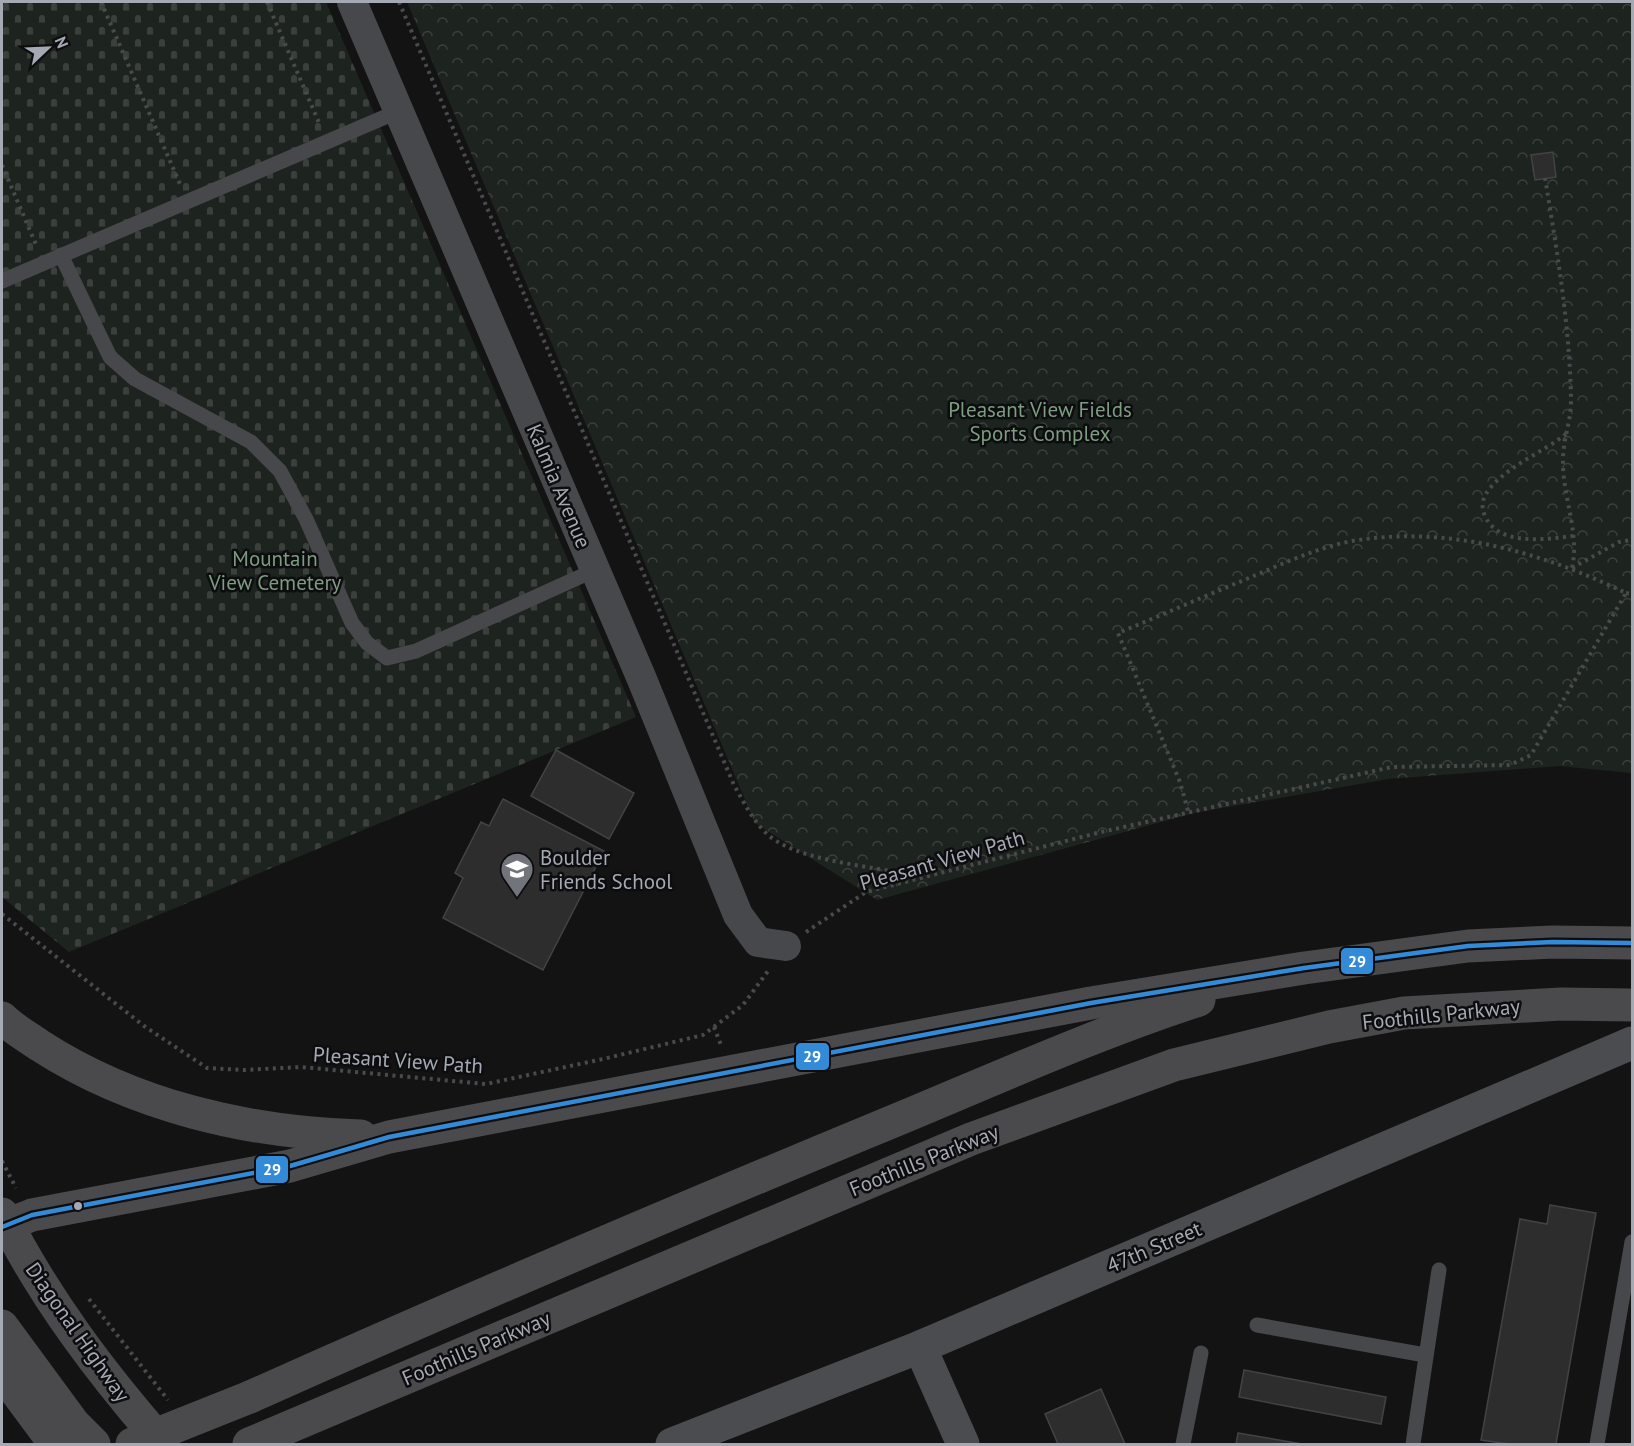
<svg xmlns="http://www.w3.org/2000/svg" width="1634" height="1446" font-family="'PT Sans',sans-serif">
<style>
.cemetery{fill:url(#cemetery-stones)}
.park{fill:url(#park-crowns)}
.building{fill:#2d2d2e;stroke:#434346;stroke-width:1.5}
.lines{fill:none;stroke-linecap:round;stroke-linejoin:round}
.path{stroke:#494a4d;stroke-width:4;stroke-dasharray:3 4.5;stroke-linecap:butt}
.lane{stroke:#47484c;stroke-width:15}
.street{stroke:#47484c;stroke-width:30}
.secondary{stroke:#4b4c50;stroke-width:33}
.highway{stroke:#4a4a4d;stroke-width:33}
.highway-bridge{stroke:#4a4a4d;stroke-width:33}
.bus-1-casing{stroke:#0d0d0f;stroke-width:9}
.bus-1{stroke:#338bd7;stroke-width:4.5}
.bus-dot{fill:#a5a9b3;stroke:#0d0d0f;stroke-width:2}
.labels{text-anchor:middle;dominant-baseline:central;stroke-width:5;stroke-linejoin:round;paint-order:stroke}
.park-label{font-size:21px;fill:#7d9d80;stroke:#0d0d0f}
.street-label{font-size:21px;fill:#a5a9b3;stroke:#0d0d0f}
.poi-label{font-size:21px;fill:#a5a9b3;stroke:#0d0d0f;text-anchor:start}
.line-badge{stroke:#0d0d0f;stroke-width:2}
.badge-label{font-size:16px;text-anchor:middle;font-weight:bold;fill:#fff}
</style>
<defs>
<pattern id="cemetery-stones" width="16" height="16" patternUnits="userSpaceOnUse" patternTransform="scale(1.5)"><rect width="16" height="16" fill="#1d231e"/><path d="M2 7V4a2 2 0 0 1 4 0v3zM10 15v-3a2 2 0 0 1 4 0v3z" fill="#3b403c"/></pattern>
<pattern id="park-crowns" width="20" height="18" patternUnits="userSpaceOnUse" patternTransform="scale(1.5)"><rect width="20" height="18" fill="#1d231e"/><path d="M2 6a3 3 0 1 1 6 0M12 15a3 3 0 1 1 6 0" fill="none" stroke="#3b403c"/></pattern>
</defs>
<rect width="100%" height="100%" fill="#131313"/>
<polygon class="cemetery" points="2,2 326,2 636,717 69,952 2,897"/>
<polygon class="park" points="407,2 1632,2 1632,773 1559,766 1388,779 1194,813 877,900 755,823"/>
<g class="building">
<polygon points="1553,152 1556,177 1535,180 1531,155"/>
<polygon points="556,750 634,793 609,839 531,796"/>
<polygon points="503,799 604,851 543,970 443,918 463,878 455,873 481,822 489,826"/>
<polygon points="1550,1205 1596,1213 1556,1444 1509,1444 1481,1440 1520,1219 1547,1224"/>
<polygon points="1244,1370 1386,1397 1381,1424 1239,1397"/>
<polygon points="1101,1389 1125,1444 1058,1444 1045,1414"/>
<polygon points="1238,1433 1302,1444 1236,1444"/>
</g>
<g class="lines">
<g class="path">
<polyline points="101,2 180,184"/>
<polyline points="267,2 320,125"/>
<path d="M399,2L734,785C743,801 751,817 764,831C794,863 876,865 918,877"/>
<polyline points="2,165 37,247"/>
<path d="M1545,178C1557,251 1570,327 1571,401C1571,421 1563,440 1563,459C1562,496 1580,532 1572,568"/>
<path d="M1566,434C1543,452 1510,465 1491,487C1483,496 1480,505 1485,516C1499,547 1546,539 1573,536"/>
<polyline points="1572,568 1619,542 1632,540"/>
<polyline points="1626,593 1632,594"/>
<polyline points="2,914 144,1026 207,1068 244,1070 301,1067 486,1084 603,1059 703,1035 743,1005 768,971"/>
<path d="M806,932L866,892L1097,833L1392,767L1510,765L1531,755L1626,593C1541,552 1447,525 1352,541C1316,548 1282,564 1249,578C1205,596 1162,615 1118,633L1180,782L1188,811"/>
<polyline points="714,1027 721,1045"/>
<polyline points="2,1161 16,1188"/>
<polyline points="89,1299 168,1400"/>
</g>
<g class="lane">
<polyline points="61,255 110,357 135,379 251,442 280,471 306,519 352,623 367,643 387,658 416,651 595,570"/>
<polyline points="2,281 399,111"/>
<polyline points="1257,1325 1425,1355"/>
<polyline points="1183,1444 1201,1353"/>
<polyline points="1413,1444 1439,1270"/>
<polyline points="1597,1444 1632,1242"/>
</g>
<polyline class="street" points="352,2 641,677 738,915 758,942 786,946"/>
<g class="secondary">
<polyline points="920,1347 963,1444"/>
<polyline points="672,1444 920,1347 1632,1043"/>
</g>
<g class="highway">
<path d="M2,1018C13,1029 26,1036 39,1045C133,1106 249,1133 361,1136"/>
<path d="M2,1214C45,1299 101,1373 163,1444"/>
<polyline points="2,1227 32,1215 290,1166 389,1137 1091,1003 1304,968 1468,946 1553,942 1632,943"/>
<polyline points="2,1326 74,1424 94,1444"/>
<polyline points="2,1358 17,1393 55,1444"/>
<path d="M250,1397C456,1305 664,1216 872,1130C980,1086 1088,1036 1199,1000"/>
<polyline points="249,1444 971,1139 1174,1065 1329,1027 1404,1013 1561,1004 1632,1005"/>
</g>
<polyline class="highway-bridge" points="132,1444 250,1397"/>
<defs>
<polyline id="bus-1" points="2,1227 32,1215 290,1166 389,1137 1091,1003 1304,968 1468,946 1553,942 1632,943"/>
</defs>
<use href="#bus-1" class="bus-1-casing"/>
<use href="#bus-1" class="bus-1"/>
</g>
<defs>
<symbol id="school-pin" viewBox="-11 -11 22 30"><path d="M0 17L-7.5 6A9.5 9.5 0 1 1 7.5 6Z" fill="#72747b" stroke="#0d0d0f"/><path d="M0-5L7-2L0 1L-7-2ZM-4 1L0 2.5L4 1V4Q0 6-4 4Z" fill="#fff"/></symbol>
</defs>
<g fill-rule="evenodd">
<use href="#school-pin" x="498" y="850" width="38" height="52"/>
</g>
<circle class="bus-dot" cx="78" cy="1206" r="5"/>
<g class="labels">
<g class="park-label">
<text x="1040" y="409">Pleasant View Fields<tspan x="1040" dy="24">Sports Complex</tspan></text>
<text x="275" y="558">Mountain<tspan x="275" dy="24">View Cemetery</tspan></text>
</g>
<g class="street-label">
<text transform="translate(559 486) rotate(67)">Kalmia Avenue</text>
<text transform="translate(942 860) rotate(-16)">Pleasant View Path</text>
<text transform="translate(1441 1014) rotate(-6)">Foothills Parkway</text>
<text transform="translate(398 1060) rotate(4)">Pleasant View Path</text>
<text transform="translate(924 1160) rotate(-22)">Foothills Parkway</text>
<text transform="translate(1154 1247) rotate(-23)">47th Street</text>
<text transform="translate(78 1332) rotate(55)">Diagonal Highway</text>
<text transform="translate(476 1348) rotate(-23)">Foothills Parkway</text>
</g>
<g class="poi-label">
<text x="540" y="857">Boulder<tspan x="540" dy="24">Friends School</tspan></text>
</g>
</g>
<g class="line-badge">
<rect x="1340" y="947" width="34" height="28" rx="6" fill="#338bd7"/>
<rect x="795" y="1042" width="35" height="29" rx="6" fill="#338bd7"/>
<rect x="255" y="1155" width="34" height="29" rx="6" fill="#338bd7"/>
</g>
<g class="badge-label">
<text x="1357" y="967">29</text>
<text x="812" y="1062">29</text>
<text x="272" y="1175">29</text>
</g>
<rect width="1634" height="1446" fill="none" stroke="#a5a9b3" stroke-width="6"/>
<g transform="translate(48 48) rotate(67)" stroke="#0d0d0f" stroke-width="4.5" paint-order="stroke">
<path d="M0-4.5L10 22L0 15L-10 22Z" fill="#a5a9b3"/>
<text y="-9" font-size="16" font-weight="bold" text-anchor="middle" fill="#a5a9b3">N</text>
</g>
</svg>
